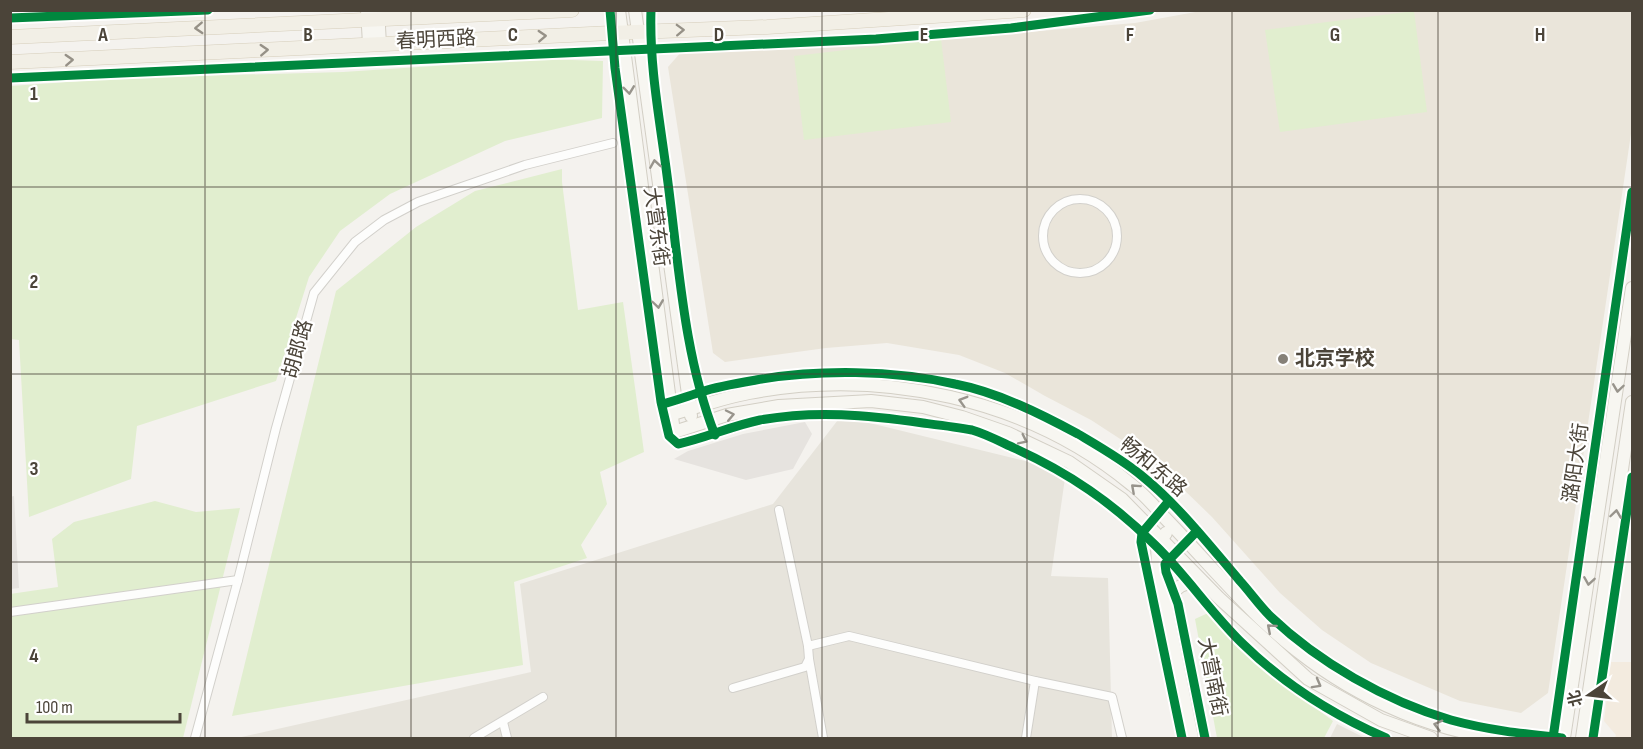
<svg xmlns="http://www.w3.org/2000/svg" width="1643" height="749" font-family="'Sofia Sans Condensed','Noto Sans SC',sans-serif">
<style>
.residential{fill:#e7e4dc}
.commercial{fill:#f3ebdf}
.education{fill:#eae5da}
.green{fill:#e1eecf}
.parking{fill:#e6e3df}
.lines{fill:none;stroke-linecap:round;stroke-linejoin:round}
.street-casing{stroke:#d2d0cb;stroke-width:10}
.secondary-casing{stroke:#d3cfc5;stroke-width:14}
.primary-casing{stroke:#d6cebb;stroke-width:15}
.street{stroke:#fdfdfc;stroke-width:8}
.secondary{stroke:#f7f6f1;stroke-width:12}
.primary{stroke:#f2efe6;stroke-width:14}
.cycleway-casing{stroke:#fff;stroke-width:13}
.cycleway{stroke:#00873e;stroke-width:9}
.oneway{stroke:#969187}
.oneway2{stroke:#98948c}
.grid{fill:none;stroke:#4b4439;stroke-width:1.5;stroke-opacity:0.55}
.poi-dot{fill:#868178;stroke:#fff;stroke-width:2}
.labels{text-anchor:middle;dominant-baseline:central;stroke-width:4.5;stroke-linejoin:round;paint-order:stroke}
.street-label{font-size:20px;fill:#4b4439;stroke:#fff}
.poi-label{font-size:20px;font-weight:bold;fill:#4b4439;stroke:#fff;text-anchor:start}
.grid-label{font-size:20px;text-anchor:middle;font-weight:bold;fill:#4b4439;stroke:#fff;stroke-width:4.5;stroke-linejoin:round;paint-order:stroke}
</style>
<rect width="100%" height="100%" fill="#f4f2ee"/>
<g class="residential">
<polygon points="841,416 1066,471 1051,576 1108,578 1112,738 237,738 531,672 520,584 773,504"/>
<polygon points="1337,724 1365,738 1330,738"/>
</g>
<polygon class="commercial" points="1611,662 1632,662 1632,738 1615,738 1616,735 1604,721"/>
<polygon class="education" points="1201,11 1632,11 1632,127 1548,693 1521,713 1460,701 1371,663 1322,630 1280,593 1212,517 1179,485 1131,446 1091,420 1045,396 1005,373 959,355 887,343 826,348 725,362 713,353 668,67 682,51 920,41 1135,23"/>
<g class="green">
<polygon points="1414,11 1427,112 1280,132 1265,30"/>
<polygon points="941,39 951,122 804,140 794,56"/>
<polygon points="541,59 603,61 602,118 505,141 390,194 340,231 309,277 276,381 137,426 131,479 29,517 19,340 10,339 11,86 123,78 343,72"/>
<polygon points="562,169 562,182 578,310 623,302 644,452 600,472 607,504 581,545 587,558 514,582 523,665 232,716 336,291 416,227 475,191"/>
<polygon points="155,501 196,512 240,508 183,738 11,738 10,594 58,587 52,539 74,522"/>
<polygon points="1208,613 1254,662 1333,721 1324,738 1217,738 1195,619"/>
</g>
<g class="parking">
<polygon points="805,422 812,434 793,469 746,480 674,459 688,451 743,434"/>
<polygon points="14,496 19,588 11,589 10,497"/>
</g>
<g class="lines">
<defs>
<g id="street">
<circle cx="1080" cy="236" r="37"/>
<polyline points="779,510 808,646"/>
<polyline points="10,612 238,580"/>
<polyline points="809,659 823,738"/>
<polyline points="733,688 805,667 809,659 808,646 849,636 1035,681 1112,697 1122,738"/>
<polyline points="503,722 507,738"/>
<polyline points="195,738 238,580 276,428 314,293 355,242 384,220 418,202 525,165 613,143"/>
<polyline points="474,738 543,697"/>
<polyline points="1026,738 1035,681"/>
</g>
<g id="secondary">
<polyline points="367,10 369,44"/>
<polyline points="378,10 380,44"/>
<polyline points="619,10 674,432 727,415 779,406 871,401 923,407 962,417 1008,433 1069,462 1122,499 1219,598 1308,679 1381,720 1431,738"/>
<polyline points="635,10 691,416"/>
<path d="M672,414C698,407 723,398 749,393C881,368 1027,398 1132,485C1144,494 1155,507 1165,518C1199,553 1231,591 1266,624C1330,684 1409,725 1495,738"/>
<polyline points="1166,533 1157,546 1158,566 1192,738"/>
<path d="M1166,605C1176,586 1182,581 1204,583"/>
<polyline points="1564,738 1632,288"/>
<polyline points="1582,738 1632,402"/>
</g>
<g id="primary">
<polyline points="10,37 572,10"/>
<polyline points="10,62 611,33 767,27 1024,10"/>
</g>
</defs>
<use href="#street" class="street-casing"/>
<use href="#secondary" class="secondary-casing"/>
<use href="#primary" class="primary-casing"/>
<use href="#street" class="street"/>
<use href="#secondary" class="secondary"/>
<use href="#primary" class="primary"/>
<defs>
<g id="cycleway">
<path d="M610,10L615,68L661,402L669,436L678,444C706,438 731,426 760,420C815,410 868,415 923,423C939,425 956,427 972,430C986,434 1001,442 1014,448C1069,473 1113,503 1155,545C1186,575 1211,613 1243,644C1284,684 1333,715 1386,738"/>
<path d="M651,10C649,68 661,126 668,183C679,267 684,356 715,435"/>
<polyline points="10,18 208,10"/>
<polyline points="10,78 876,39 1011,28 1150,10"/>
<path d="M662,404C675,401 688,396 701,392C719,386 738,383 756,380C819,369 893,370 955,384C997,392 1041,414 1078,434C1100,447 1123,460 1142,476C1179,506 1209,545 1240,581C1250,592 1259,605 1270,616C1318,662 1386,701 1451,720C1487,730 1525,734 1562,738"/>
<polyline points="1169,501 1142,533 1141,542 1182,738"/>
<polyline points="1197,531 1165,564 1166,572 1178,604 1205,738"/>
<polyline points="1553,738 1632,192"/>
<polyline points="1593,738 1632,477"/>
</g>
</defs>
<use href="#cycleway" class="cycleway-casing"/>
<use href="#cycleway" class="cycleway"/>
</g>
<defs><path id="oneway-chevron" d="M-2-3.5L2.5 0L-2 3.5" fill="none" stroke-width="1.6" stroke-linecap="round" stroke-linejoin="round" transform="scale(1.5)"/></defs>
<g class="oneway">
<use href="#oneway-chevron" transform="translate(199 28) rotate(177)"/>
<use href="#oneway-chevron" transform="translate(680 30) rotate(-2)"/>
<use href="#oneway-chevron" transform="translate(542 36) rotate(-3)"/>
<use href="#oneway-chevron" transform="translate(264 50) rotate(-3)"/>
<use href="#oneway-chevron" transform="translate(69 60) rotate(-3)"/>
</g>
<g class="oneway2">
<use href="#oneway-chevron" transform="translate(629 90) rotate(83)"/>
<use href="#oneway-chevron" transform="translate(655 164) rotate(-99)"/>
<use href="#oneway-chevron" transform="translate(658 304) rotate(82)"/>
<use href="#oneway-chevron" transform="translate(1618 388) rotate(98)"/>
<use href="#oneway-chevron" transform="translate(963 401) rotate(-164)"/>
<use href="#oneway-chevron" transform="translate(730 415) rotate(-12)"/>
<use href="#oneway-chevron" transform="translate(1023 440) rotate(26)"/>
<use href="#oneway-chevron" transform="translate(1135 488) rotate(-138)"/>
<use href="#oneway-chevron" transform="translate(1616 514) rotate(-82)"/>
<use href="#oneway-chevron" transform="translate(1589 581) rotate(99)"/>
<use href="#oneway-chevron" transform="translate(1271 628) rotate(-139)"/>
<use href="#oneway-chevron" transform="translate(1317 684) rotate(29)"/>
<use href="#oneway-chevron" transform="translate(1438 725) rotate(-165)"/>
</g>
<path class="grid" d="M205,10V738M411,10V738M616,10V738M822,10V738M1027,10V738M1232,10V738M1438,10V738M10,187H1632M10,374H1632M10,562H1632"/>
<circle class="poi-dot" cx="1283" cy="359" r="6"/>
<g class="labels">
<g class="street-label">
<text transform="translate(436 40) rotate(-3)">春明西路</text>
<text transform="translate(656 227) rotate(82)">大营东街</text>
<text transform="translate(298 349) rotate(-74)">胡郎路</text>
<text transform="translate(1576 463) rotate(-82)">潞阳大街</text>
<text transform="translate(1153 467) rotate(40)">畅和东路</text>
<text transform="translate(1212 677) rotate(79)">大营南街</text>
</g>
<g class="poi-label">
<text x="1295" y="359">北京学校</text>
</g>
</g>
<g class="grid-label">
<text x="103" y="41">A</text>
<text x="308" y="41">B</text>
<text x="513" y="41">C</text>
<text x="719" y="41">D</text>
<text x="924" y="41">E</text>
<text x="1130" y="41">F</text>
<text x="1335" y="41">G</text>
<text x="1540" y="41">H</text>
<text x="34" y="100">1</text>
<text x="34" y="288">2</text>
<text x="34" y="475">3</text>
<text x="34" y="662">4</text>
</g>
<rect width="1643" height="749" fill="none" stroke="#4b4439" stroke-width="24"/>
<g transform="translate(1589 695) rotate(256)" stroke="#ffffff" stroke-width="4.5" paint-order="stroke">
<path d="M0-4.5L10 22L0 15L-10 22Z" fill="#4b4439"/>
<text y="-9" font-size="16" font-weight="bold" text-anchor="middle" fill="#4b4439">北</text>
</g>
<path d="M27 713v9h153v-9" fill="none" stroke="#4b4439" stroke-width="3"/>
<text x="36" y="713" font-size="18" fill="#4b4439" stroke="#ffffff" stroke-width="4.5" paint-order="stroke">100 m</text>
</svg>
